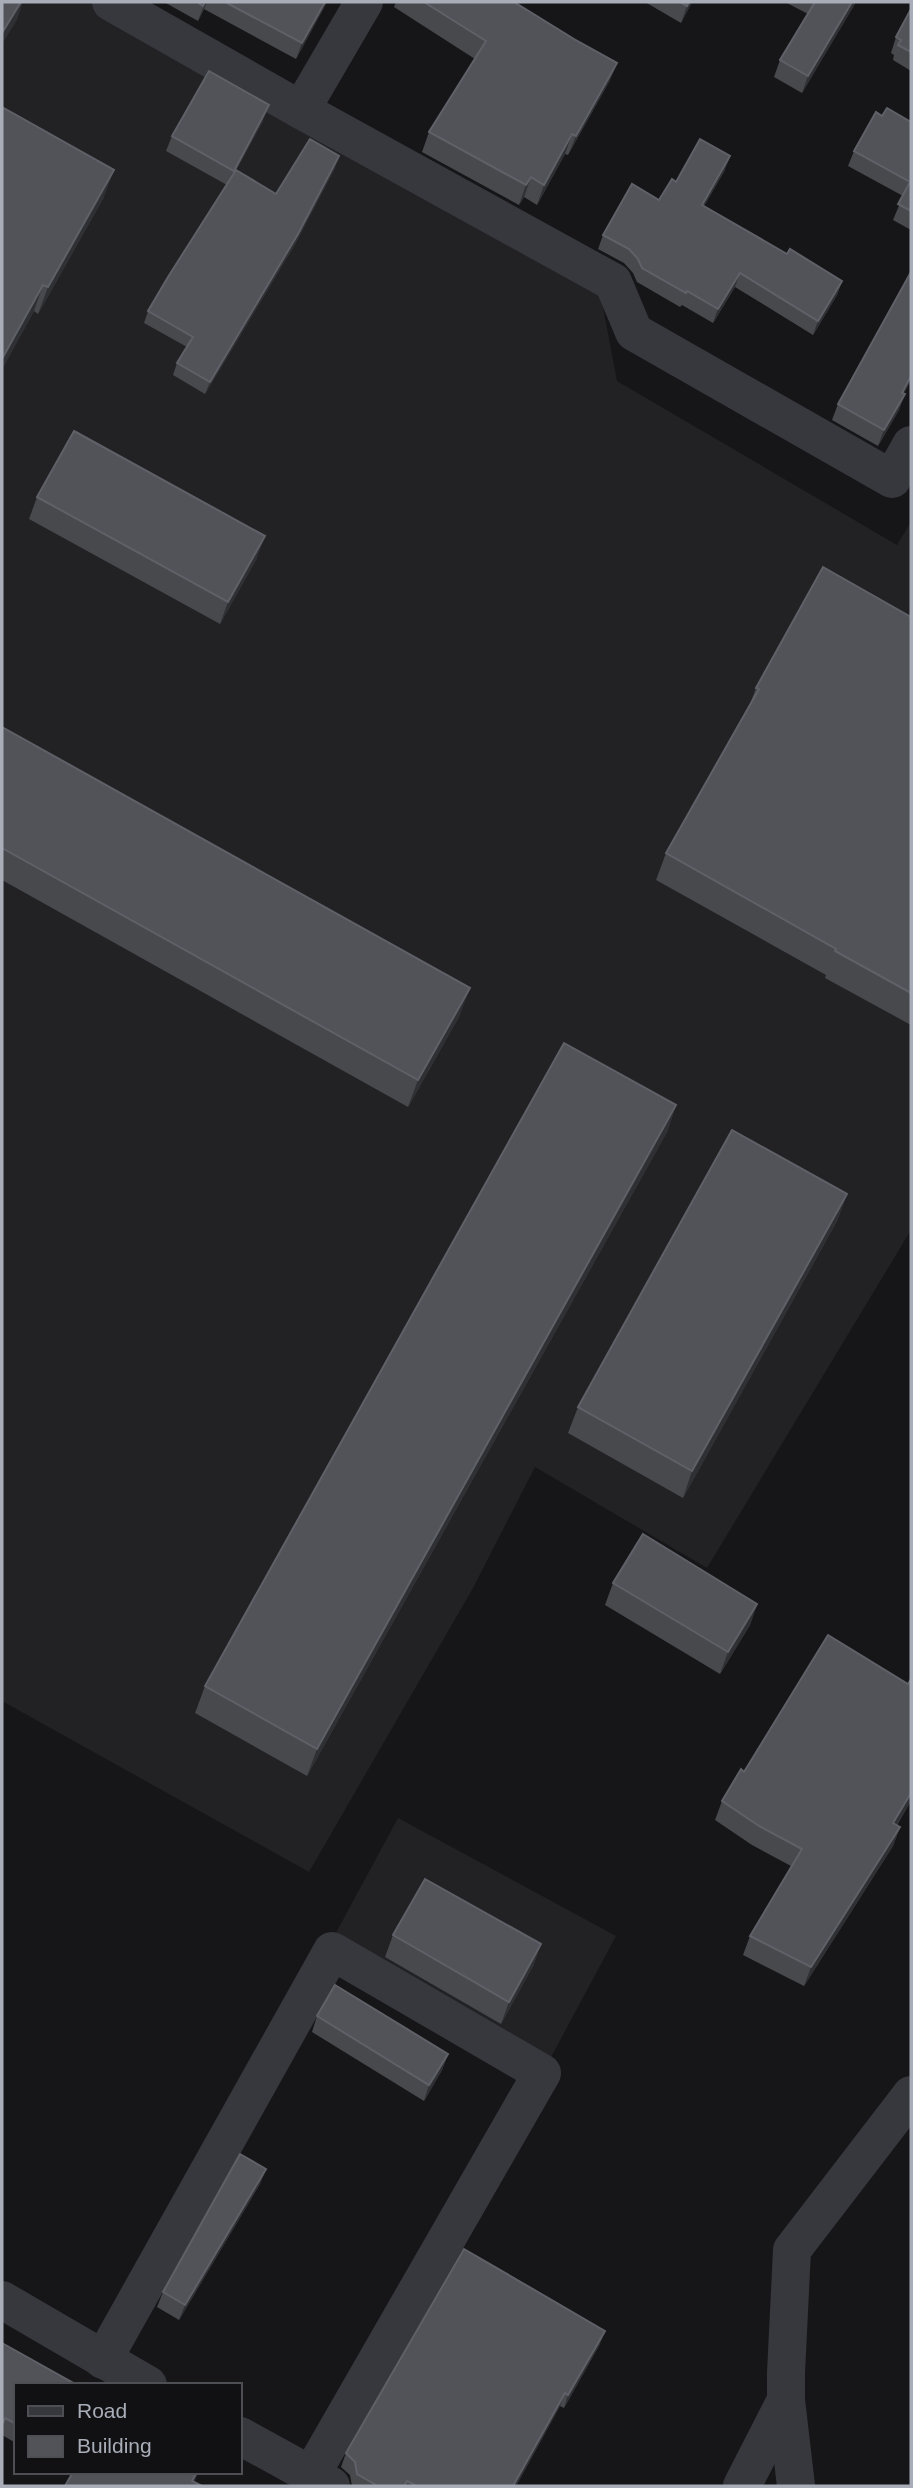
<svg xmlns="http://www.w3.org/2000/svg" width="913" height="2488" font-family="Helvetica,sans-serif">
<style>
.built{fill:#222225}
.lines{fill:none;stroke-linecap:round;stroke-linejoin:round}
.minor{stroke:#37383d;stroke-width:38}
.wall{fill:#47494d}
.shaded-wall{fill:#2f3033}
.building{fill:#525359;stroke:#5f6168;stroke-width:2}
</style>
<rect width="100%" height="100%" fill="#161618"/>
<g class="built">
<polygon points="2,2 94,2 599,286 617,381 897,545 911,522 911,1230 707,1568 535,1467 473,1588 309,1872 2,1701"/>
<polygon points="398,1818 616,1936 550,2059 331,1942"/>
</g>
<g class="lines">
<g class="minor">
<polyline points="111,2 301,110 613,282 634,332 892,479 911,445"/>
<polyline points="301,110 364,2"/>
<polyline points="2,2300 148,2385"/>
<polyline points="103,2360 332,1951 542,2073 311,2475"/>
<polyline points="240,2436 331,2486"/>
<polyline points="742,2486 786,2400"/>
<polyline points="796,2486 786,2400 786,2373 792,2250 911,2095"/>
</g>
</g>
<g class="wall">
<polygon points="164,2 327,2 296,59 204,9 198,21"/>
<polygon points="396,2 514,2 574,39 617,63 609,82 568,155 565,154 537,205 524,197 519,205 422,152 429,132 475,59 394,7"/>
<polygon points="645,2 692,2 681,23"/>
<polygon points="785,2 856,2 802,93 774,77 780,60 808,14"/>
<polygon points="911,9 911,71 893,60 894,55 891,53 896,37"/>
<polygon points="2,107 104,197 38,314 34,311 2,369"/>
<polygon points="882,116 911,122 911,230 893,220 903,196 848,166 854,151"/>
<polygon points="263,121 236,170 276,194 335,168 294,246 205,394 173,375 177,363 187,347 144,323 148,311 227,185 166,151 172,136"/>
<polygon points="725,170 704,206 787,254 842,281 837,295 813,335 735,287 713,323 682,305 680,307 637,282 633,273 624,263 598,249 603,235 659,200 676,182"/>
<polygon points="904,394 899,410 878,446 832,420 838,404"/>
<polygon points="37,497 257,558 220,624 29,519"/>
<polygon points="911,617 911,1025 825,978 826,975 656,880 666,853 750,704 756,688"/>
<polygon points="2,727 460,1015 408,1107 2,880"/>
<polygon points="676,1105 667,1132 307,1776 195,1713 205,1686"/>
<polygon points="847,1194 837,1221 683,1498 568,1433 578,1407"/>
<polygon points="613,1583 757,1604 750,1625 720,1674 605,1605"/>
<polygon points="744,1772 911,1801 897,1825 900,1827 893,1846 804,1986 743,1955 750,1936 791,1866 752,1845 715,1820 722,1801"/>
<polygon points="393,1935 541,1944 533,1966 501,2024 385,1957"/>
<polygon points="317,2016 448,2054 442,2070 424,2101 312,2032"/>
<polygon points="266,2169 260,2184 179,2320 157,2307 163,2292"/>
<polygon points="2,2343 16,2385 16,2443 2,2435"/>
<polygon points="600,2344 564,2408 560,2406 516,2486 352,2486 350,2475 341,2467 346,2453"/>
</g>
<g class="shaded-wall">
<polygon points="21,2 23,2 17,20 2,44 2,33"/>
<polygon points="205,2 207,2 204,9 198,21"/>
<polygon points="325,2 327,2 296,59 302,43"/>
<polygon points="689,2 692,2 681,23 687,6"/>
<polygon points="852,2 856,2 802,93 808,76"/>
<polygon points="617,63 609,82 568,155 576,136"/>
<polygon points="269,105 263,121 228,186 234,171"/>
<polygon points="572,134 565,154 537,205 544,185"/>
<polygon points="339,156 335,168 294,246 205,394 210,382"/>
<polygon points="730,156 725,170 696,219 702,205"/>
<polygon points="114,170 104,197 38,314 48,287"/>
<polygon points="531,177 524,197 519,205 526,185"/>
<polygon points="740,273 735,287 713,323 718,309"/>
<polygon points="842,281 837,295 813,335 818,321"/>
<polygon points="43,285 34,311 2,369 2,359"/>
<polygon points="911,376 911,381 896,408 902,393"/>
<polygon points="905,394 899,410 878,446 884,430"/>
<polygon points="265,536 257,558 220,624 228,602"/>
<polygon points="470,988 460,1015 408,1107 418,1080"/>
<polygon points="676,1105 667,1132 307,1776 317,1749"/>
<polygon points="847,1194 837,1221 683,1498 692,1471"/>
<polygon points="757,1604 750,1625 720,1674 728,1652"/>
<polygon points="911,1793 911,1801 886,1842 893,1823"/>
<polygon points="900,1827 893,1846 804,1986 811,1967"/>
<polygon points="541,1944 533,1966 501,2024 509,2002"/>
<polygon points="448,2054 442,2070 424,2101 429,2085"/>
<polygon points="266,2169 260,2184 179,2320 185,2305"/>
<polygon points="605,2331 600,2344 564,2408 568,2395"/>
<polygon points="565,2393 560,2406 516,2486 513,2486"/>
<polygon points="197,2472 199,2472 192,2486 192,2481"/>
</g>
<g class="building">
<polygon points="2,2 21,2 2,33"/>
<polygon points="197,2 205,2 203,6"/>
<polygon points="225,2 325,2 302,43"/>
<polygon points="424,2 514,2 574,39 617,63 576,136 572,134 544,185 531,177 526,185 429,132 486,41"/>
<polygon points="680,2 689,2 687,6"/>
<polygon points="815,2 852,2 808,76 780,60"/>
<polygon points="911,9 911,52 898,45 901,40 896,37"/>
<polygon points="209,71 269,105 234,171 172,136"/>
<polygon points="2,107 114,170 48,287 43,285 2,359"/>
<polygon points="887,108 911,122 911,211 898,204 910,182 854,151 876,112 882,116"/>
<polygon points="310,139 339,156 298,234 210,382 177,363 193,337 148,311 168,277 236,170 276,194"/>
<polygon points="700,139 730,156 702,205 787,254 790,249 842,281 818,321 740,273 718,309 687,291 686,293 642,268 638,259 629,249 603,235 632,184 659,200 672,179 676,182"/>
<polygon points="911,272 911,376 902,393 905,394 884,430 838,404"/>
<polygon points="74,431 265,536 228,602 37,497"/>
<polygon points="823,567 911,617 911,993 835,951 836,949 666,853 759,689 756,688"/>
<polygon points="2,727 470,988 418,1080 2,848"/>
<polygon points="564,1043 676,1105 317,1749 205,1686"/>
<polygon points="732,1130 847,1194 692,1471 578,1407"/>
<polygon points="643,1534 757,1604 728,1652 613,1583"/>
<polygon points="828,1635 908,1684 911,1679 911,1793 893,1823 900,1827 811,1967 750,1936 802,1849 759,1826 722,1801 741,1769 744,1772"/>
<polygon points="425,1879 541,1944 509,2002 393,1935"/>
<polygon points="335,1985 448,2054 429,2085 317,2016"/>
<polygon points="240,2154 266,2169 185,2305 163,2292"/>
<polygon points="464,2249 605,2331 568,2395 565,2393 513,2486 417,2486 407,2481 404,2486 378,2486 357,2474 355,2462 346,2453"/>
<polygon points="2,2343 77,2385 16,2385 16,2424 5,2418 2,2425"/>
<polygon points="73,2472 197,2472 192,2481 202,2486 65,2486"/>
</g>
<rect width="913" height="2488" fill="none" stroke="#a8adb8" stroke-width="7"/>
<rect x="14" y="2383" width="228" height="91" fill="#111113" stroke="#4d4f55" stroke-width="2"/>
<rect x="28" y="2406" width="35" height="10" fill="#37383d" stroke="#4d4f55" stroke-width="2"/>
<text x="77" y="2418" font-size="21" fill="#a8adb8">Road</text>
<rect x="28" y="2436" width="35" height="21" fill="#525359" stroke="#4d4f55" stroke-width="2"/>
<text x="77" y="2453" font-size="21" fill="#a8adb8">Building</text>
</svg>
